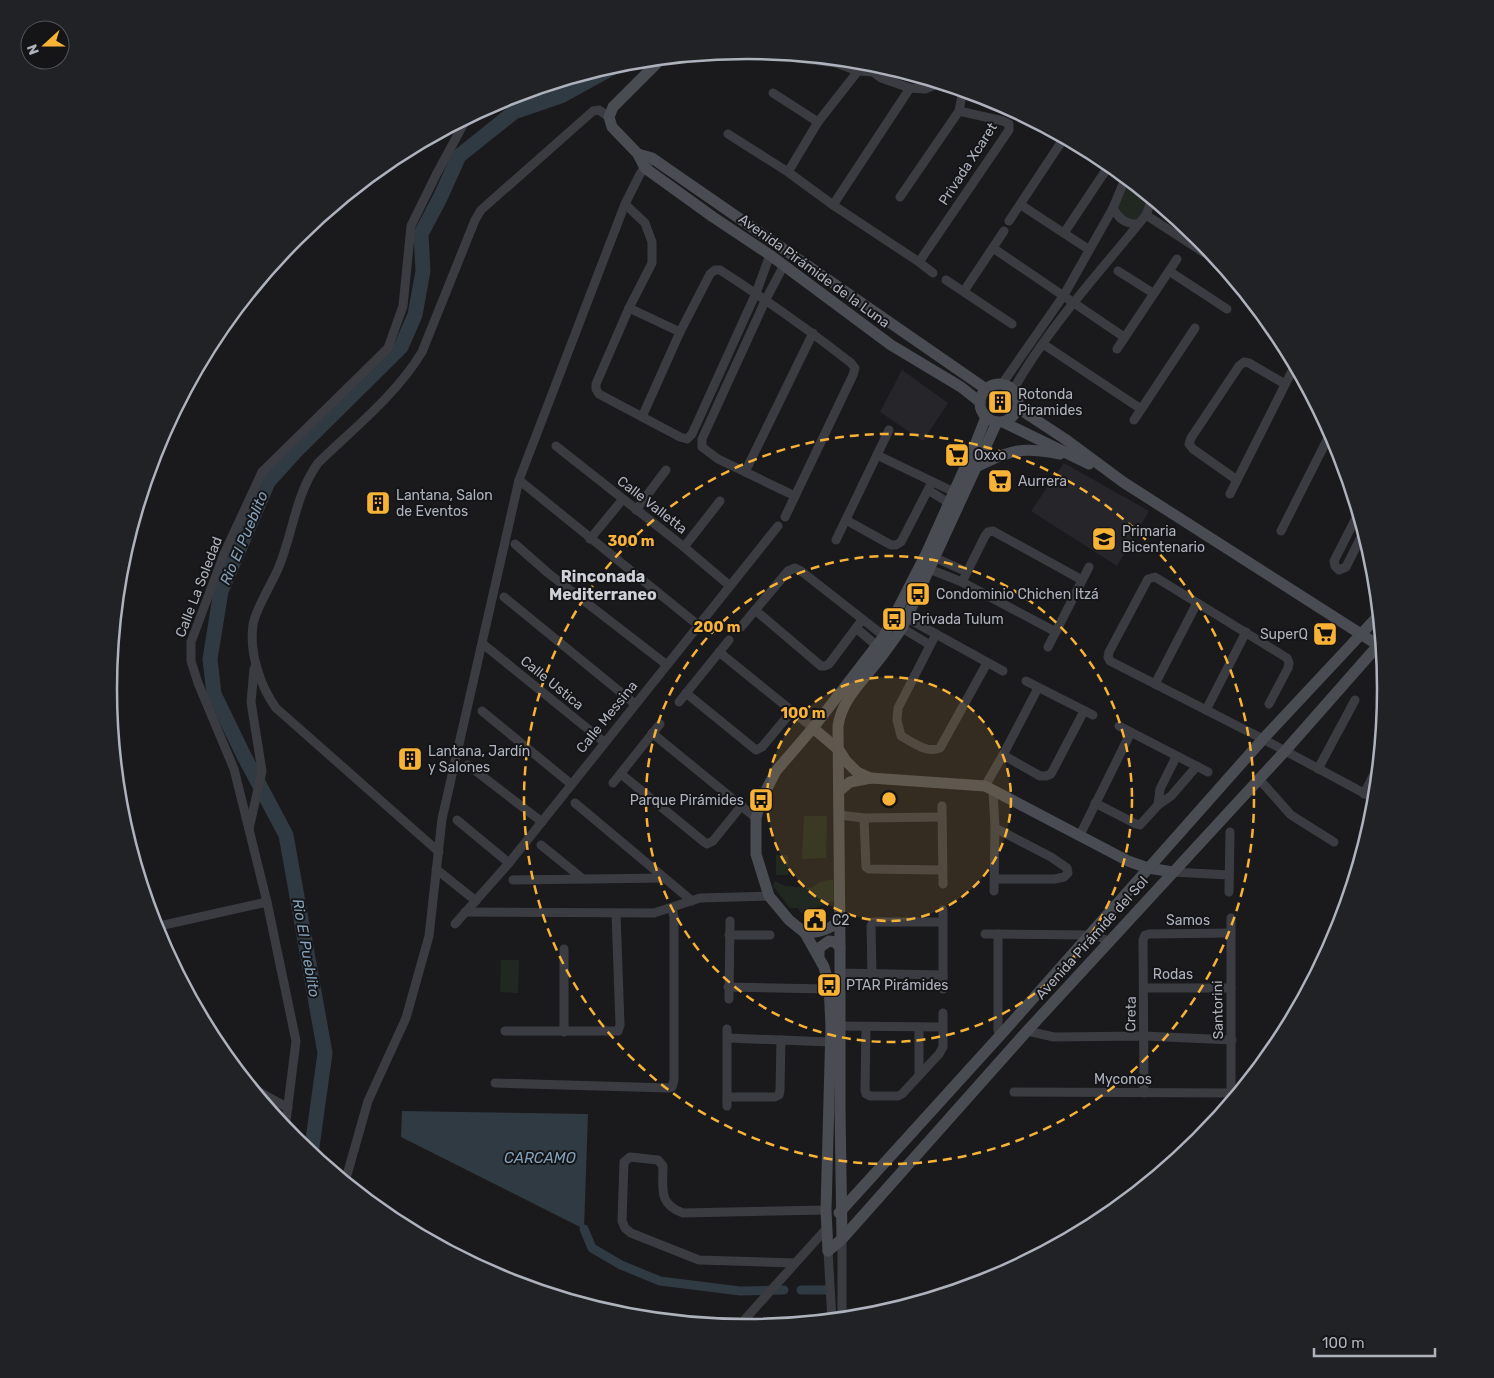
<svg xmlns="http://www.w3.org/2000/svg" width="1494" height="1378" font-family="Rubik,sans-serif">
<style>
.built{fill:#26262a}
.green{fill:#202821}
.water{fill:#2f3a42}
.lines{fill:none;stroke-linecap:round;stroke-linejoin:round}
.canal{stroke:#2f3a42;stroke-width:9}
.river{stroke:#2f3a42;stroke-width:15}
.street{stroke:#3b3c42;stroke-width:9}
.secondary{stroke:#494c52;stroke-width:11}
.ring{fill:none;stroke:#f8b337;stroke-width:2.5;stroke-dasharray:9 6}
.labels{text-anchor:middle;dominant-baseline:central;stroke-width:4;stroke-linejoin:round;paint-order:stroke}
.street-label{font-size:14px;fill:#adb2bd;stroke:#151518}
.poi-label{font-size:14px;fill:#adb2bd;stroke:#151518;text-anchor:start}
.water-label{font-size:15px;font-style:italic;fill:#83a0b8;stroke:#151518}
.quarter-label{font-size:16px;font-weight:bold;fill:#ced1d8;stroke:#151518}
.rim{fill:none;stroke:#adb2bd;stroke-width:2.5}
.centre{fill:#f8b337;stroke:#151518;stroke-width:2.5}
.ring-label{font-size:15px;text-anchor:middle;font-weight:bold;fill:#f8b337;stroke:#151518;stroke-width:4;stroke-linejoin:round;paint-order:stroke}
</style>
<rect width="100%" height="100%" fill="#1a1a1d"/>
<g class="built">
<polygon points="902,370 948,403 923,441 880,412"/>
<polygon points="1064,463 1149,511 1117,566 1031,511"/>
</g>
<g class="green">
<polygon points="1124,176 1152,199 1138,224 1116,214"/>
<polygon points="804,816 827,816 826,858 802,859"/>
<rect x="776" y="855" width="12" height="20"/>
<polygon points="833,879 834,901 801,913 798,908 790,908 773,886 775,881 785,886 811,888 820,882"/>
<polygon points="501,960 519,960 518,993 500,992"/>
</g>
<polygon class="water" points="402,1111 588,1114 584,1229 401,1137"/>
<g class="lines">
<g class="canal">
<polyline points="584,1229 592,1248 621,1265 660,1281 740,1291 784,1290"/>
<polyline points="801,1290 827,1290"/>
</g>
<polyline class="river" points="311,1154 325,1053 286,835 244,756 214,694 210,659 221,591 268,482 296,451 401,347 415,315 423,271 421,234 440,198 459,156 514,112 561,96 621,63"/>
<g class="street">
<polyline points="781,53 797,58 836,63 858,71 873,72 881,78 910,88 925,89 939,83"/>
<polyline points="873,72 881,65"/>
<polyline points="773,93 818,122"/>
<polyline points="728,134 788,172 833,205 919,262 933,273"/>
<polyline points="788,172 818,122 858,71 860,61"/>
<polyline points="900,197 959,111 963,90"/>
<polyline points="625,204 645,223 652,242 652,263 629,308 596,384 596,389 599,394 680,437 687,439 692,434 756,293 770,255"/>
<polyline points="833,205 910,88"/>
<polyline points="1021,205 1088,249"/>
<path d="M1113,208C1119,219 1125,224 1138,224"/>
<polyline points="1146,215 1220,263"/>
<polyline points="1009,221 1064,138"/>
<polyline points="1064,233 1110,164"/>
<polyline points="993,248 1124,337"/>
<polyline points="919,262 1009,130 1009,124 1003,121 959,111"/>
<polyline points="784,265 766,299 702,439 702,447 718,459 795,496"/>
<polyline points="1118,271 1153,293"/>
<polyline points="1169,271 1227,309"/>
<polyline points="946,280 1012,324"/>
<polyline points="964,291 1004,231"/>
<polyline points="629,308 680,332"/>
<polyline points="1043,344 1141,409"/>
<polyline points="1117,349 1177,259"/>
<polyline points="1002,384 1064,295 1113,208 1123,184 1124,176"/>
<path d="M1013,390C1049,326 1100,272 1146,215L1152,199"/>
<path d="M642,417L680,332L710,274L715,270H720C765,299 809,330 851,363L855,368L853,375L785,517"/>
<polyline points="1134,420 1195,328"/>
<polyline points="556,446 684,547 730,586"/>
<polyline points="877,455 954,492"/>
<polyline points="745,472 813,333"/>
<polyline points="519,480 698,625"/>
<polyline points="1237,480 1193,449 1189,444 1191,438 1239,366 1244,362 1249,363 1285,384"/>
<polyline points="928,490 949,503"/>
<polyline points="1230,494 1295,365"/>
<polyline points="636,510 666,470"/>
<polyline points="1358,514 1334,561 1335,566 1339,570 1346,567 1364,531"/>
<polyline points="846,520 891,545 896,545 901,542 932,482"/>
<polyline points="1281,531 1331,432"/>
<polyline points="590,539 623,499"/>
<polyline points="836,540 889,430"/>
<polyline points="515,544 548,573 667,665"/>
<polyline points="684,547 720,501"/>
<polyline points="929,555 967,572"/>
<polyline points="924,567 962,582 1056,632"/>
<polyline points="962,582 985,536 988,532 993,531 1082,580"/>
<polyline points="504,597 635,704"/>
<polyline points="755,610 821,666 825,666 829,664 862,620"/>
<polyline points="907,618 1003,671"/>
<polyline points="741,627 788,571 795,568 801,571 884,636"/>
<polyline points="856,628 877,646"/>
<polyline points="902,628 930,645"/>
<path d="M936,634L898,708L897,720L901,736C913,742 927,754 940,748L987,663"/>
<polyline points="483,644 604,742"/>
<polyline points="1048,647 1089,567"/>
<polyline points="719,652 813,728"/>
<polyline points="1026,681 1093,715"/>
<polyline points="1155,684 1197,603"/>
<polyline points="686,693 756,750 762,747 792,711"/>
<polyline points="679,702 729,640"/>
<polyline points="1269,704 1288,668 1289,663 1287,658 1155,577 1148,579 1109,652 1108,657 1110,661 1263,739 1375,799"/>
<polyline points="1206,710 1246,632"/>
<polyline points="482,711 571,784"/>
<polyline points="1119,726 1208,772"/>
<polyline points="652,733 756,818"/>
<polyline points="1003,755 1040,776 1046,776 1051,774 1084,711"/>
<polyline points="468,765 542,822"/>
<polyline points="1318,769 1355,700"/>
<polyline points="621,774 704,842 707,844 713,841 742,805"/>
<polyline points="1259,779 1291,815 1334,842"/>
<polyline points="613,783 660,724"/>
<polyline points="985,786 1003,755 1038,688"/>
<polyline points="993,790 995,828 994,891"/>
<polyline points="1364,794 1378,766"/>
<polyline points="575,803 692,901"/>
<polyline points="1095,803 1136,824 1140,825 1158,805 1171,796 1197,766"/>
<polyline points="1158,805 1160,789 1176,757"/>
<polyline points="942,806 943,884"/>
<polyline points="839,815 864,818 942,817"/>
<polyline points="864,818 866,867 869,869 942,870"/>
<polyline points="457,820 509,863"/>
<polyline points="249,829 262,771 251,702 254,669 256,665"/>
<polyline points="1080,835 1131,732"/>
<polyline points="541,845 583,879"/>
<path d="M439,852L276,708C260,686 249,652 253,625C254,612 272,583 278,569C293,534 295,495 318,463C354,428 396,395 422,352L475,220L481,210L593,111L599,110L609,117"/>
<polyline points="436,869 476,901"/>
<polyline points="1173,872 1229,875"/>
<polyline points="995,879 1055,879 1064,877 1068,873 1067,868 1051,857 995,828"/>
<polyline points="513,880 664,878"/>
<polyline points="1229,892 1230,832"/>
<polyline points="465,912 654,913 700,898 769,896"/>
<polyline points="1231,918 1231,1101"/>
<polyline points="455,924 509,863 778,526"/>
<polyline points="155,927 267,902"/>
<polyline points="985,934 1088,935 1095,935 1110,942"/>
<polyline points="998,934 998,1030 1000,1035"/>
<polyline points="729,935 770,935"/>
<polyline points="564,949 564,1032"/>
<polyline points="840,973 943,975"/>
<polyline points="872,974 871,926 873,922 942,922"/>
<polyline points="728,987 829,989"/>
<polyline points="1145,988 1231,988"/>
<polyline points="943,989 943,910"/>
<polyline points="729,999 730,921"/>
<polyline points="836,1026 943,1027"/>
<polyline points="866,1027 865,1089 866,1094 870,1096 898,1096 902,1094 939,1054 943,1047 943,1013"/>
<polyline points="919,1027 919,1075"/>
<polyline points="505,1031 618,1031 620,1025 616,913"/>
<polyline points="1027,1031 1054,1037 1144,1036 1232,1040"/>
<polyline points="728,1038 830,1042"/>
<polyline points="495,1083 669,1088 672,1087 674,1080 674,917 672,908"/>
<polyline points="252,1088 288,1108"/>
<polyline points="1014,1092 1232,1093"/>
<polyline points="1144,1093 1143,940 1145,935 1149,934 1231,933"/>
<polyline points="727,1097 775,1097 779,1095 780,1090 781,1040"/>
<polyline points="727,1106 727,1029"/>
<polyline points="285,1129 296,1041 267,902 234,769 198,683 191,661 191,642 224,554 262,472 388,348 403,306 411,226 436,175 463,125 470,116"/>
<polyline points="345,1182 368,1101 406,1018 429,936 442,819 519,480 625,204 640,174 649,162"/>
<polyline points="828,1251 832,1320"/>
<path d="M795,1263L699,1260L631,1233L625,1228L622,1221L624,1162L630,1157L658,1160L663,1166C663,1188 658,1204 683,1213L826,1210"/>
<polyline points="842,1319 842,1239"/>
<polyline points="738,1327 827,1228"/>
</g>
<g class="secondary">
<polyline points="662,58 613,107 609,117 612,127 638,154 645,168 713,217 770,255 891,345 961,387 980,402"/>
<polyline points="638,154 652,158 986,389"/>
<circle cx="999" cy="403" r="19"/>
<polyline points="1018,408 1065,439 1123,482 1378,645"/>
<polyline points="1003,422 1089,464"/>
<path d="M976,467C1012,450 1020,446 1060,454"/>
<polyline points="813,728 839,750 846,761 857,772 870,778"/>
<polyline points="839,791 850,782 871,778 985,786 1128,861 1148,868 1173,872"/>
<path d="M805,933C819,933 829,930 839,921"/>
<polyline points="819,955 819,948 829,941 835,942 840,947"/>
<polyline points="839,1213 1006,1029 1263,739 1379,615"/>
<path d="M842,1239L840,1110V947L838,726C842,698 865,679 881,657C888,648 895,638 902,628L997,422"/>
<polyline points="828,1251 826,1210 831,1026 829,985 824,967 805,933 789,920 769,896 756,854 756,818 761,800 776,771 813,728 884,636 926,554 975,445 986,417"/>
<polyline points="828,1251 842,1239 1027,1031 1285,751 1381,642"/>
</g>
</g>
<circle cx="889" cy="799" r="122" fill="#f8b337" fill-opacity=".12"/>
<g class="ring">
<circle cx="889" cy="799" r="122"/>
<circle cx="889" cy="799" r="243"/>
<circle cx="889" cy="799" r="365"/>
</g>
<defs>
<symbol id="building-square" viewBox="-11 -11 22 22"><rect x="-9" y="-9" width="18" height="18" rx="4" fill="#f8b337" stroke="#151518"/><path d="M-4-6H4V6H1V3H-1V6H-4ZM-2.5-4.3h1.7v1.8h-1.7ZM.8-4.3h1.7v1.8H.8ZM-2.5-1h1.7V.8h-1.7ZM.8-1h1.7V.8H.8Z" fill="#111"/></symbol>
<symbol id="supermarket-square" viewBox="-11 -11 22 22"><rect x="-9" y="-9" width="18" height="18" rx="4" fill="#f8b337" stroke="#151518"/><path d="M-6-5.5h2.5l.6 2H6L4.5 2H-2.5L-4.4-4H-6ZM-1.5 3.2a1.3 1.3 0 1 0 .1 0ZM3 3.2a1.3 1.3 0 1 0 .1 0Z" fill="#111"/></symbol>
<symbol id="school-square" viewBox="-11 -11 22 22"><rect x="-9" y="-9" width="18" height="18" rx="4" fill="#f8b337" stroke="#151518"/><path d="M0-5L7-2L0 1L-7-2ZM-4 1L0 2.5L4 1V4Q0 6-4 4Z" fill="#111"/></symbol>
<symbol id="bus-square" viewBox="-11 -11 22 22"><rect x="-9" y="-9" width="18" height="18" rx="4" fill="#f8b337" stroke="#151518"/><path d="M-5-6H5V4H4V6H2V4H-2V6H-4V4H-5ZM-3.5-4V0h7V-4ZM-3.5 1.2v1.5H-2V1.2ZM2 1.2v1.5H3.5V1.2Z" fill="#111"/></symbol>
<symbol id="civic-square" viewBox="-11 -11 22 22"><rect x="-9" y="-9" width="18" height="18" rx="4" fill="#f8b337" stroke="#151518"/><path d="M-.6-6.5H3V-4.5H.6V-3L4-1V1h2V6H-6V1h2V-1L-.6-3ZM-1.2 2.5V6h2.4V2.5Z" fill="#111"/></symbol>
</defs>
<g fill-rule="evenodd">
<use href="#building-square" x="986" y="388" width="28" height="28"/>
<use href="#supermarket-square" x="943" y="441" width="28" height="28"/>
<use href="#supermarket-square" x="986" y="467" width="28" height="28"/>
<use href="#building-square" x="364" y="489" width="28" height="28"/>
<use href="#school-square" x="1090" y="525" width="28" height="28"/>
<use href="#bus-square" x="904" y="580" width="28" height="28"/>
<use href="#bus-square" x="880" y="605" width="28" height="28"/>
<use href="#supermarket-square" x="1311" y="620" width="28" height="28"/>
<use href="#building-square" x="396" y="745" width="28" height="28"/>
<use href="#bus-square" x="747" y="786" width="28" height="28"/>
<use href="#civic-square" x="801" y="906" width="28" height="28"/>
<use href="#bus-square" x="815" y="971" width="28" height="28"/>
</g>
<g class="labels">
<g class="street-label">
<text transform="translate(968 164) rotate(-57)">Privada Xcaret</text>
<text transform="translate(814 271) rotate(36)">Avenida Pirámide de la Luna</text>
<text transform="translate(652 505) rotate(38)">Calle Valletta</text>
<text transform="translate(199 587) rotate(-69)">Calle La Soledad</text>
<text transform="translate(552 683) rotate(39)">Calle Ustica</text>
<text transform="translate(607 717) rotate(-51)">Calle Messina</text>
<text x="1188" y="920">Samos</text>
<text transform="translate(1092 938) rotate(-48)">Avenida Pirámide del Sol</text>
<text x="1173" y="974">Rodas</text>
<text transform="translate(1218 1010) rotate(-91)">Santorini</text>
<text transform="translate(1131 1014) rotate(-89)">Creta</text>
<text x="1123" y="1079">Myconos</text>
</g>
<g class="poi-label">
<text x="1018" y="394">Rotonda<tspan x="1018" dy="16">Piramides</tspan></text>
<text x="974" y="455">Oxxo</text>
<text x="1018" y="481">Aurrera</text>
<text x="396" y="495">Lantana, Salon<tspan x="396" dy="16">de Eventos</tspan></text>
<text x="1122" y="531">Primaria<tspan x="1122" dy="16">Bicentenario</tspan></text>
<text x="936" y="594">Condominio Chichen Itzá</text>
<text x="912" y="619">Privada Tulum</text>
<text x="1308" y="634" text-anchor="end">SuperQ</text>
<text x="428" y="751">Lantana, Jardín<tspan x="428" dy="16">y Salones</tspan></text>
<text x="744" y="800" text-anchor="end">Parque Pirámides</text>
<text x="832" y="920">C2</text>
<text x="846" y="985">PTAR Pirámides</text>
</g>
<g class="water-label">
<text transform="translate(244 538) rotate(-67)">Rio El Pueblito</text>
<text transform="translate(306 948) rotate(80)">Rio El Pueblito</text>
<text x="540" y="1158">CARCAMO</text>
</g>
<g class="quarter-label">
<text x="603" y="576">Rinconada<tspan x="603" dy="18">Mediterraneo</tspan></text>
</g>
</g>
<path d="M0 0H1494V1378H0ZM117 689a630 630 0 1 1 1260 0a630 630 0 1 1-1260 0Z" fill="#212225" fill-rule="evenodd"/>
<path class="rim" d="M117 689a630 630 0 1 1 1260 0a630 630 0 1 1-1260 0Z"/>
<circle cx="889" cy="799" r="8" class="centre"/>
<g class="ring-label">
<text x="631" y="546">300 m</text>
<text x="717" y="632">200 m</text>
<text x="803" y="718">100 m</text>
</g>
<g transform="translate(45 45) rotate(249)"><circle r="24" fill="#151518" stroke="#52545a"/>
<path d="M0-4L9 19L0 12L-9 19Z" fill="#f8b337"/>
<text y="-8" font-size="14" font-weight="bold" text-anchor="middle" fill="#adb2bd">N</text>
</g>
<path d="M1314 1348v8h121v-8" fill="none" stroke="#adb2bd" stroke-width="2.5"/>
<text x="1322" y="1348" font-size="15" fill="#adb2bd" stroke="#151518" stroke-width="4" paint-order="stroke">100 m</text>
</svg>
